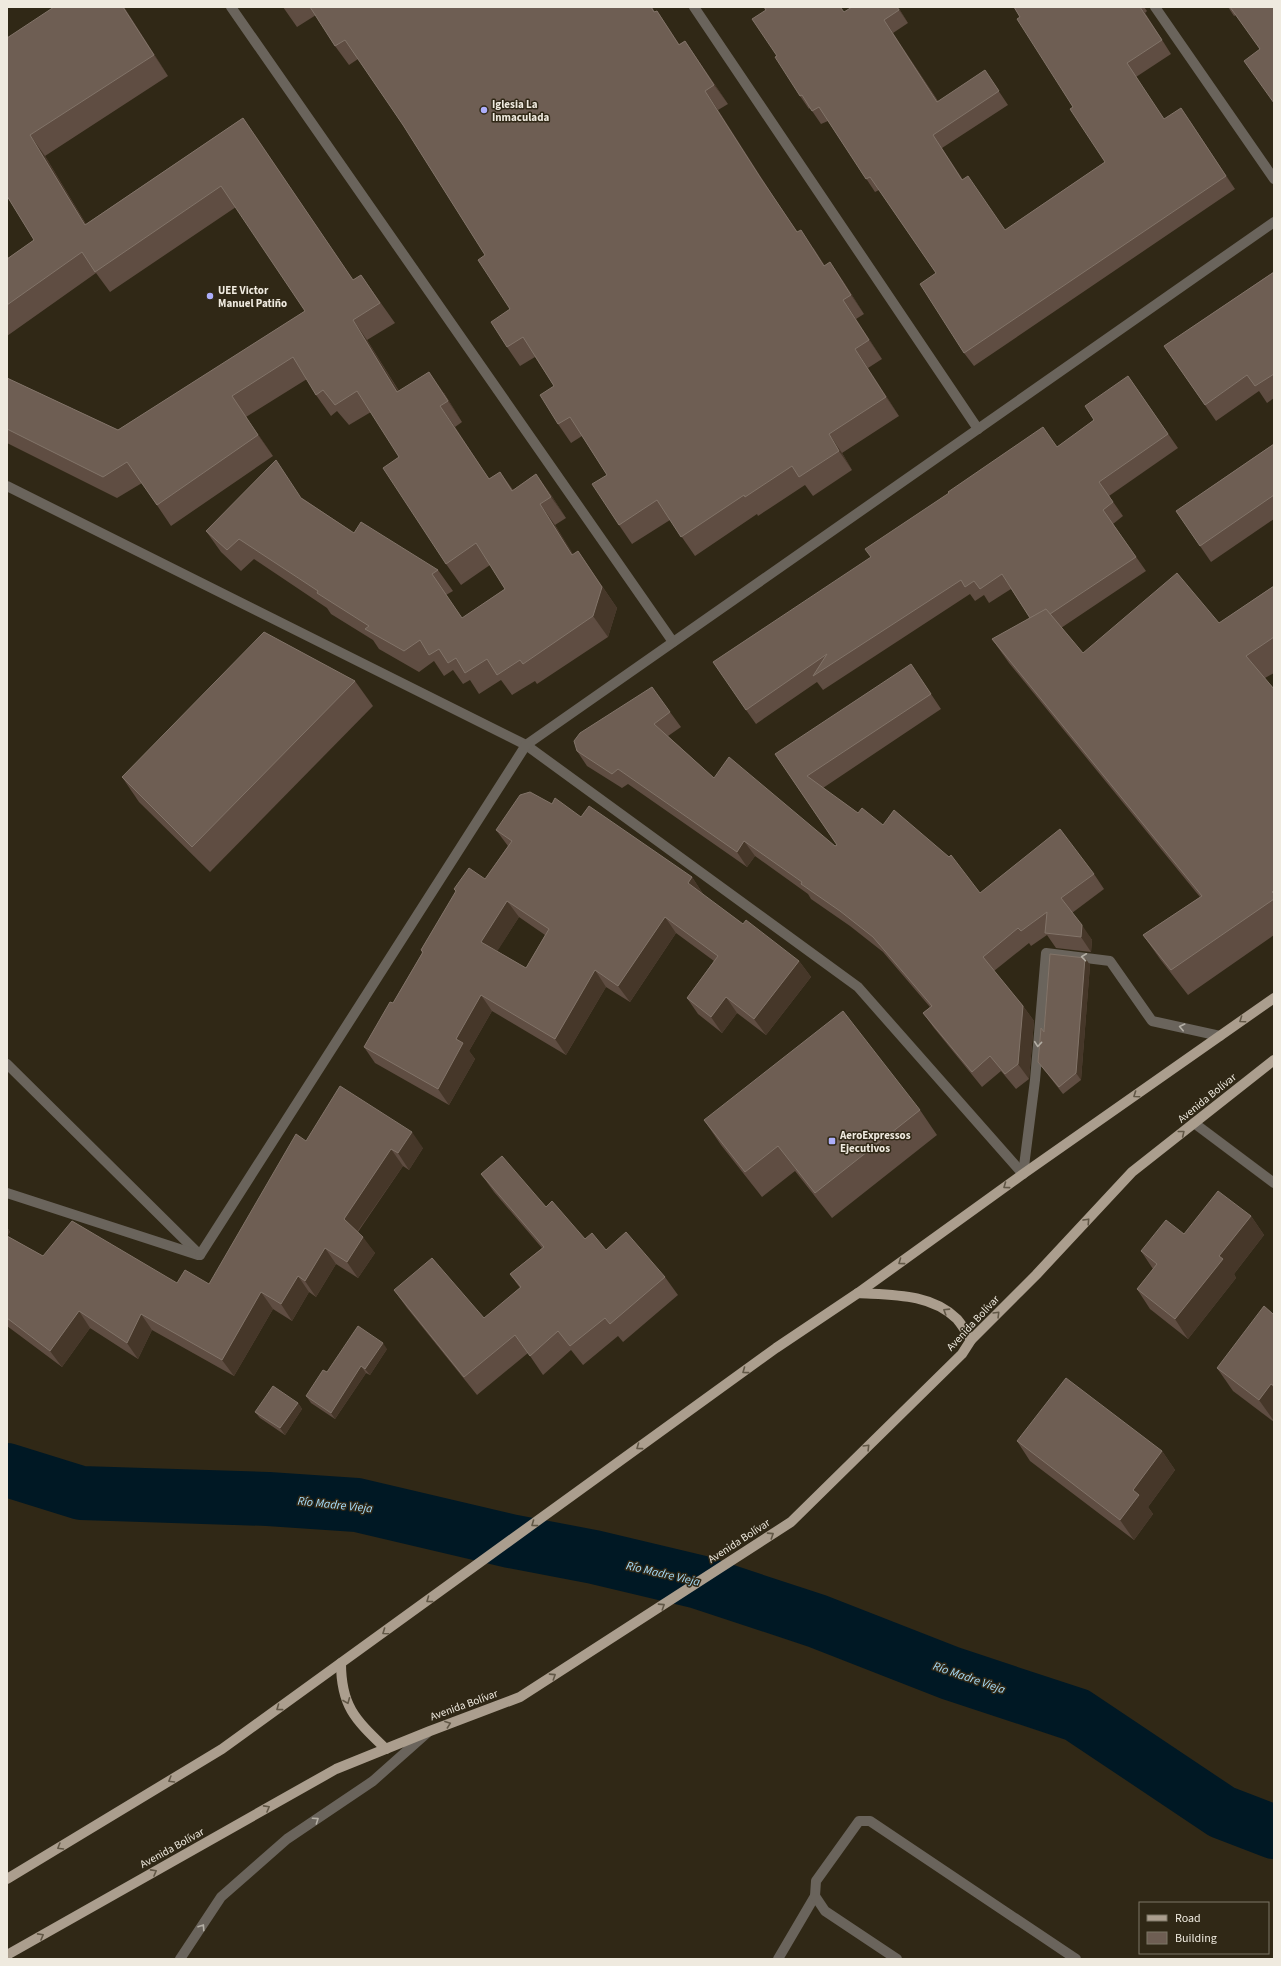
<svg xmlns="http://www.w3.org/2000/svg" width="1281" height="1966" font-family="'Source Sans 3',sans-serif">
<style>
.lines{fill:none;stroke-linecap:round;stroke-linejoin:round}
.river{stroke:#001824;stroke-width:54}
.service{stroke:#6a645c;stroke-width:10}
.minor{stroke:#6a645c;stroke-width:10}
.primary{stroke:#ab9e8e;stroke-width:10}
.wall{fill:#5f4d42;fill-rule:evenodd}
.shaded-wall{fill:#463729}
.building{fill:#6e5e53;stroke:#827469;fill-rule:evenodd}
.oneway{stroke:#b3aea4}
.oneway2{stroke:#615746}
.poi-dot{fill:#adaffb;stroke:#302816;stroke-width:1.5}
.labels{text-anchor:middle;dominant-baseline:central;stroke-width:3;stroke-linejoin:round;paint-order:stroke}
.poi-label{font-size:11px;font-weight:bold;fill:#efeadf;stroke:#302816;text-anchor:start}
.street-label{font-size:11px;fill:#efeadf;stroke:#302816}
.water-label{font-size:12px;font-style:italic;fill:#a7defc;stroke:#302816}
</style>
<rect width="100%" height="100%" fill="#302816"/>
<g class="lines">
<polyline class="river" points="7,1470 81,1493 268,1499 357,1505 510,1541 594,1557 699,1582 817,1621 950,1673 1077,1715 1222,1812 1274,1832"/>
<g class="service">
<polyline points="1194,1123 1274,1183"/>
<polyline points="1023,1174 1035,1080 1046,953 1110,961 1152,1021 1220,1036"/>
<polyline points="778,1959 815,1896"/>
<polyline points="897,1959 825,1911 815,1896 816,1881 859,1821 870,1821 1076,1959"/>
</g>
<g class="minor">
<polyline points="231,7 673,642"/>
<polyline points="694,7 978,429"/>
<polyline points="1155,7 1274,179"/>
<polyline points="7,486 526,745 858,987 1023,1174"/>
<polyline points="7,1064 200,1255"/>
<polyline points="7,1193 198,1255"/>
<polyline points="200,1255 526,745 1274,222"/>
<polyline points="180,1959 221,1897 287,1839 373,1781 427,1733"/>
</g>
<g class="primary">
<path d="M858,1293C891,1295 931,1293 957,1319C962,1325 967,1333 971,1340"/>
<path d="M341,1663C341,1707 356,1720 386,1749"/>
<polyline points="7,1879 222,1749 776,1348 858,1293 1023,1174 1274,998"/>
<polyline points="7,1955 336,1769 430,1731 520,1697 791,1522 962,1354 971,1340 1036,1275 1132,1172 1274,1060"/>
</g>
</g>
<g class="wall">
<polygon points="54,7 124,7 168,76 45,156 86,224 243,118 353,280 361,275 395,323 367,340 399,391 444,393 462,422 455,427 489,479 500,472 513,490 536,474 551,495 566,518 555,525 573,555 578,551 617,608 608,637 537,684 535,681 512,695 501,680 479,694 470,680 463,684 453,670 444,676 434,661 419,672 379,649 373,640 331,614 327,608 254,559 241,571 221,552 206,531 302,498 354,533 438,570 453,591 446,595 462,618 505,589 490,565 461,585 446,564 399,457 371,412 349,425 337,411 331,416 316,395 307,379 246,417 273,456 171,526 142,483 117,498 7,443 7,378 118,430 305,311 236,207 110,292 96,273 7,336 7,259 34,240 7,196"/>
<polygon points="283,7 652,7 655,12 657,11 679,44 685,41 728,104 718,110 773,196 797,232 814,249 825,266 830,262 843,281 864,314 856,319 882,359 868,368 899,416 842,453 852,470 813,496 805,485 758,516 757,514 695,556 670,520 632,544 619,525 607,475 582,436 571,443 558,424 554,386 535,357 520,366 507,347 510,309 485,255 403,125 358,59 349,65 335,46 316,15 297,27"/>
<polygon points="764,7 841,7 844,12 898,7 908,23 893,33 938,101 994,84 1008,105 942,148 963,180 1005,230 1105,162 1014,7 1144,7 1147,11 1145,13 1171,54 1136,77 1164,119 1190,121 1235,189 974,366 964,353 936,273 879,190 875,192 828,121 821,124 810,108 809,109 800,96 777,56 766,10"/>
<polygon points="1228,7 1274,7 1260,49 1236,15 1234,16"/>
<polygon points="1274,272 1274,398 1267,403 1259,391 1216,421 1164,346"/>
<polygon points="1128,376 1178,448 1109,496 1123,516 1113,524 1146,571 1061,628 1083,653 1219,623 1274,586 1274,673 1265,678 1274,689 1274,935 1188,995 1160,959 1143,935 1200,897 1009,663 992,639 1030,618 1011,589 989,603 984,595 975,601 970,594 823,690 817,682 756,724 746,710 1057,447 1094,420"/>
<polygon points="1274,444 1274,519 1211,562 1176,511"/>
<polygon points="921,679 941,709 823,788 858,813 883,825 980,893 1094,874 1104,889 1072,913 1092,940 1091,952 1056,948 1047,935 1031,946 1029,943 994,971 1023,1006 1034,1021 1029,1079 1016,1089 1001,1071 982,1087 934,1028 923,1013 930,1007 883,952 850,926 811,899 808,894 755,856 747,867 628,784 622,788 587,766 577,751 670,712 681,727 668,736 714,778 835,846 837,845 775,754"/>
<polygon points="355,681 373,706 210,872 139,802 122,777"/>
<path d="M552,804L581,817L692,877L703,894V895L743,924L799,961L811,977L766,1035L737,1013L722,1033L698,1014L687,998L714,961L676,933L630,1002L606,987L566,1055L492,1011L469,1051L475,1059L449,1105L375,1063L364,1047L393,1003L422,953L421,950L456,892L454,889L485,879L508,846L496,830ZM519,917L545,935L526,968L497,951Z"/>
<polygon points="1085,958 1090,965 1081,1080 1063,1094 1038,1062 1044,1032"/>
<polygon points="920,1110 937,1135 832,1218 795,1171 762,1197 721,1145 704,1120"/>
<polygon points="306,1141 423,1148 409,1170 403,1166 358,1232 375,1253 358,1278 336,1264 316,1297 309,1292 292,1321 273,1309 234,1376 152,1330 138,1359 90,1328 62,1367 7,1326 7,1227 10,1232 7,1236 43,1256 177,1283 209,1284"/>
<polygon points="481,1174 546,1207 585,1239 606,1250 665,1277 678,1295 623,1342 618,1336 583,1365 571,1350 543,1375 528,1353 477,1395 407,1308 394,1290 484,1318 520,1288 510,1274 542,1248 494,1192"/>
<polygon points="1251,1216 1264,1235 1234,1274 1236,1278 1188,1339 1150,1309 1137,1289 1153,1269 1141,1251 1184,1234"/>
<polygon points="1274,1313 1274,1422 1233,1391 1217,1368"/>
<polygon points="387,1349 370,1375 366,1373 335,1419 311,1403 306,1396 327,1372"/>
<polygon points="298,1403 302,1409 285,1435 260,1418 255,1412"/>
<polygon points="1017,1441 1162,1451 1175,1470 1148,1507 1153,1514 1134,1540 1030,1461"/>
</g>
<g class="shaded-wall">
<polygon points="123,7 124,7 168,76 154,55"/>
<polygon points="897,7 898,7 908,23"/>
<polygon points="1140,7 1145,13 1171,54 1162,40"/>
<polygon points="657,11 670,30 692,64 679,45"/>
<polygon points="884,20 893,33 946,115 937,102"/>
<polygon points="685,41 698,60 728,104 714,85"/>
<polygon points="705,91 718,110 773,196 760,177"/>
<polygon points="1181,108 1190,121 1235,189 1226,176"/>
<polygon points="243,118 258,139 367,301 353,280"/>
<polygon points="30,135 45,156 99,246 85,225"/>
<polygon points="801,230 814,249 837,285 824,266"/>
<polygon points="830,262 843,281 864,314 851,295"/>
<polygon points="843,300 856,319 882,359 869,340"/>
<polygon points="353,320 367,340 412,413 397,392"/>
<polygon points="855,349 868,368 899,416 886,397"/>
<polygon points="429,372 444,393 462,422 448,401"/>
<polygon points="232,396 246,417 273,456 258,435"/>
<polygon points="440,406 455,427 503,500 489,479"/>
<polygon points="829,434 842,453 852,470 839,451"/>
<polygon points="536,474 551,495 566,518 551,497"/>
<polygon points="540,504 555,525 587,576 572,555"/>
<polygon points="578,551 617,608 608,637 593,616"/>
<polygon points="744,841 755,856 747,867 737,852"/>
<polygon points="692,877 703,894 699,900 688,883"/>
<polygon points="507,901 519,917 493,958 481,942"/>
<polygon points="665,917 676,933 630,1002 618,986"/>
<polygon points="1082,925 1092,940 1091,952 1081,937"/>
<polygon points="1085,958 1090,965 1081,1080 1076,1073"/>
<polygon points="799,961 811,977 766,1035 754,1019"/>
<polygon points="595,970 606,987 566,1055 555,1039"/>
<polygon points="481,995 492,1011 469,1051 475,1059 449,1105 438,1089 456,1039"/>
<polygon points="726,997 737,1013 722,1033 711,1017"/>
<polygon points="1023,1006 1034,1021 1029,1079 1018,1064"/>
<polygon points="412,1132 423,1148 409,1170 398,1153"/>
<polygon points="391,1149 403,1166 355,1235 344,1219"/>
<polygon points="1251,1216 1264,1235 1234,1274 1236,1278 1188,1339 1175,1319 1219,1256"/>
<polygon points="7,1227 10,1232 7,1237"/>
<polygon points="363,1237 375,1253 358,1278 347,1262"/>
<polygon points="325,1248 336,1264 316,1297 305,1281"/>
<polygon points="298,1276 309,1292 292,1321 281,1304"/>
<polygon points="261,1292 273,1309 234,1376 222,1360"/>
<polygon points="79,1311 90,1328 62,1367 50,1351"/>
<polygon points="141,1314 152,1330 138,1359 127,1343"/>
<polygon points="383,1343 387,1349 370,1375 365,1369"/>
<polygon points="361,1366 366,1373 335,1419 331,1413"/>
<polygon points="1271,1384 1274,1388 1274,1421 1259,1400"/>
<polygon points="298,1403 302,1409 285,1435 280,1428"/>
<polygon points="1162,1451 1175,1470 1148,1507 1153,1514 1134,1540 1120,1520 1133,1490"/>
</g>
<g class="building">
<polygon points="54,7 123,7 154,55 30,135 85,225 243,118 353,280 361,275 380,303 353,320 397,392 429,372 448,401 440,406 489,479 500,472 512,491 536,474 551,497 540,504 572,555 578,551 602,587 593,616 523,664 520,660 497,675 487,659 465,673 456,658 448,663 439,649 429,655 420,640 404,651 365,629 369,626 317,593 318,591 239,539 227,550 206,531 276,460 301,498 354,533 361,522 438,570 432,574 462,618 505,589 476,543 446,564 383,468 399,457 357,391 335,405 323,390 316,395 293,357 232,396 258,435 157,505 127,462 103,477 7,429 7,378 118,430 305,311 221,186 95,272 82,252 7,305 7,259 34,240 7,196 7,38"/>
<polygon points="310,7 651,7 654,12 657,11 679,45 685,41 714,85 705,91 760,177 797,232 801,230 824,266 830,262 851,295 843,300 869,340 855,349 886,397 829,434 839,451 799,477 792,466 745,497 744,495 681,537 657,500 619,525 592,484 607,475 570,417 558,424 540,395 554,386 523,337 507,347 491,322 510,309 478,260 485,255 403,125 345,40 335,46"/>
<polygon points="764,7 840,7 844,12 852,7 897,7 899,10 884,20 937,102 985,70 999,91 933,135 962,180 968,176 1005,230 1105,162 1070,109 1073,107 1017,19 1020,17 1014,7 1140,7 1162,40 1127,63 1164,119 1181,108 1226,176 964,353 920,284 936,273 870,177 866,179 819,107 812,111 802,95 800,96 775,57 777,56 752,19 766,10"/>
<polygon points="1230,7 1274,7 1274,103 1244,61 1260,49"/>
<polygon points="1274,272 1274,374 1255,386 1247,375 1205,405 1164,346"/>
<polygon points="1128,376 1168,434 1099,482 1113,502 1103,510 1136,557 1050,614 1046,609 1030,618 1002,574 980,589 974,581 965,587 961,580 813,676 827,654 746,710 713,662 871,557 865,549 949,493 948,492 1043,427 1057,447 1094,420 1085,406"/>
<polygon points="1274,444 1274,495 1200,546 1176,511"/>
<polygon points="1177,573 1219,623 1274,586 1274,637 1246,656 1274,689 1274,890 1272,892 1274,894 1274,899 1171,970 1143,935 1202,896 992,639 1046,609 1083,653"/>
<polygon points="264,632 355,681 192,847 122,777"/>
<polygon points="911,664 931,694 807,776 858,813 862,808 883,825 894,810 949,857 951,855 980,893 1060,829 1094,874 1061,898 1082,925 1081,937 1045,933 1047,912 1021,931 1018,928 983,957 1023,1006 1018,1064 1005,1074 990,1056 972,1072 923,1013 932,1006 873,937 840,911 801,884 802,882 744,841 737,852 618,769 612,774 577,751 574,741 580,733 652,687 670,712 654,724 714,778 729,757 835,846 837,845 775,754"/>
<path d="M530,792L552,804L555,798L581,817L589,806L692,877L688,883L743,924L746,920L799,961L754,1019L726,997L711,1017L687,998L718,956L665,917L618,986L595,970L555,1039L481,995L456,1039L463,1043L438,1089L364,1047L390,1002L393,1003L423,952L421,950L456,891L454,889L469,868L485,879L512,841L496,830L520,795ZM507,901L549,929L526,968L481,942Z"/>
<polygon points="1050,954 1085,958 1076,1073 1059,1087 1038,1062 1041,1028 1044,1032"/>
<polygon points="843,1011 920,1110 815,1193 778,1146 745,1172 704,1120"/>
<polygon points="340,1086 412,1132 398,1153 391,1149 344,1219 363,1237 347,1262 325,1248 305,1281 298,1276 281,1304 261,1292 222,1360 141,1314 127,1343 79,1311 50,1351 7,1318 7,1236 43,1256 72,1221 177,1283 185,1270 209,1284 296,1134 306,1141"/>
<polygon points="502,1156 546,1207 552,1201 585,1239 592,1233 606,1250 626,1232 665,1277 610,1324 605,1318 570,1346 558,1331 530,1356 515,1335 464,1377 394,1290 432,1258 484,1318 521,1287 510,1274 544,1247 481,1174"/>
<polygon points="1218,1191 1251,1216 1219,1256 1223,1259 1175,1319 1137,1289 1157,1264 1141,1251 1166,1220 1184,1234"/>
<polygon points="1264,1306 1273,1314 1274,1313 1274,1386 1271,1384 1259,1400 1217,1368"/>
<polygon points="358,1326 383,1343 365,1369 361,1366 331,1413 306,1396 323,1370 327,1372"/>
<polygon points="1066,1378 1162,1451 1133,1490 1139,1495 1120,1520 1017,1441"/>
<polygon points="273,1386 298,1403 280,1428 255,1412"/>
</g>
<defs><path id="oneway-chevron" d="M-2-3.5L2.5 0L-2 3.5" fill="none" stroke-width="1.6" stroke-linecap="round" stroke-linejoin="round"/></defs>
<g class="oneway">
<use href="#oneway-chevron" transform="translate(1084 957) rotate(-173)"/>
<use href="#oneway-chevron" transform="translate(1182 1027) rotate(-167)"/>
<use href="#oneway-chevron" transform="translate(1038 1044) rotate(95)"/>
<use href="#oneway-chevron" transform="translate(316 1820) rotate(-34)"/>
<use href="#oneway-chevron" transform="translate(202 1927) rotate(-56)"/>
</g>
<g class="oneway2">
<use href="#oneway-chevron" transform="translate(1242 1020) rotate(145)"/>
<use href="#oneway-chevron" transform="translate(1136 1095) rotate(145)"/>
<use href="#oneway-chevron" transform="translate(1182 1133) rotate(-39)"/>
<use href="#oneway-chevron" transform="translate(1006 1186) rotate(144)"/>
<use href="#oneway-chevron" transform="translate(1087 1221) rotate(-47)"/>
<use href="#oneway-chevron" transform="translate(901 1262) rotate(144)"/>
<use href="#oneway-chevron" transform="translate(946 1311) rotate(-148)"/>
<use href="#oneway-chevron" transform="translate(997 1314) rotate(-45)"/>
<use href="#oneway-chevron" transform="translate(745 1371) rotate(144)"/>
<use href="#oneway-chevron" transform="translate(639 1447) rotate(144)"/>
<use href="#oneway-chevron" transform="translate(867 1447) rotate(-45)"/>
<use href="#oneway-chevron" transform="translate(534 1524) rotate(144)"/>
<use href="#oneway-chevron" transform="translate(771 1535) rotate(-33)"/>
<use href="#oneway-chevron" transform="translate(429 1600) rotate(144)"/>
<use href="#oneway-chevron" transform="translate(662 1606) rotate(-33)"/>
<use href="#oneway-chevron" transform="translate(385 1632) rotate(145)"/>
<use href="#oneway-chevron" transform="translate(553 1676) rotate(-33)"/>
<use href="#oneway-chevron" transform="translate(347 1701) rotate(68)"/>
<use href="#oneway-chevron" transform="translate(279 1708) rotate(144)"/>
<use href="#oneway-chevron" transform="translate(448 1724) rotate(-20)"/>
<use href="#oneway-chevron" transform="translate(171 1780) rotate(149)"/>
<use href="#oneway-chevron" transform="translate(267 1808) rotate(-29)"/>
<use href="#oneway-chevron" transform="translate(60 1847) rotate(149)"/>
<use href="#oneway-chevron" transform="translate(154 1872) rotate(-29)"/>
<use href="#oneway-chevron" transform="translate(41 1936) rotate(-29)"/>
</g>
<g class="poi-dot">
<circle cx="484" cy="110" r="4"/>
<circle cx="210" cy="296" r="4"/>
<rect x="828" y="1137" width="8" height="8" rx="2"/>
</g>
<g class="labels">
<g class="poi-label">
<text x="492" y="104">Iglesia La<tspan x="492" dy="13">Inmaculada</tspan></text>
<text x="218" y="290">UEE Victor<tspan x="218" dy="13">Manuel Patiño</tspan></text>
<text x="840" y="1135">AeroExpressos<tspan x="840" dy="13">Ejecutivos</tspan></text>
</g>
<g class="street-label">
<text transform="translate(1207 1098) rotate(-39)">Avenida Bolívar</text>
<text transform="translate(973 1323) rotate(-47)">Avenida Bolívar</text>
<text transform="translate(739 1541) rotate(-33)">Avenida Bolívar</text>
<text transform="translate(464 1705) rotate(-20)">Avenida Bolívar</text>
<text transform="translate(172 1848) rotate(-29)">Avenida Bolívar</text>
</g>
<g class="water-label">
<text transform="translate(335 1505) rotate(6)">Río Madre Vieja</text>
<text transform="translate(663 1574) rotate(13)">Río Madre Vieja</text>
<text transform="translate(969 1678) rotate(19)">Río Madre Vieja</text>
</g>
</g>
<rect width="1281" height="1966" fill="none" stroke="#efeadf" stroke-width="16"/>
<rect x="1139" y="1902" width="130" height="52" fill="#302816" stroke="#7c7666"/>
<rect x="1147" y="1915" width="20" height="6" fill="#ab9e8e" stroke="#7c7666"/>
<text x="1175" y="1922" font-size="12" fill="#efeadf">Road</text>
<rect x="1147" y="1932" width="20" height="12" fill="#6e5e53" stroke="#7c7666"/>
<text x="1175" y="1942" font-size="12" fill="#efeadf">Building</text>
</svg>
